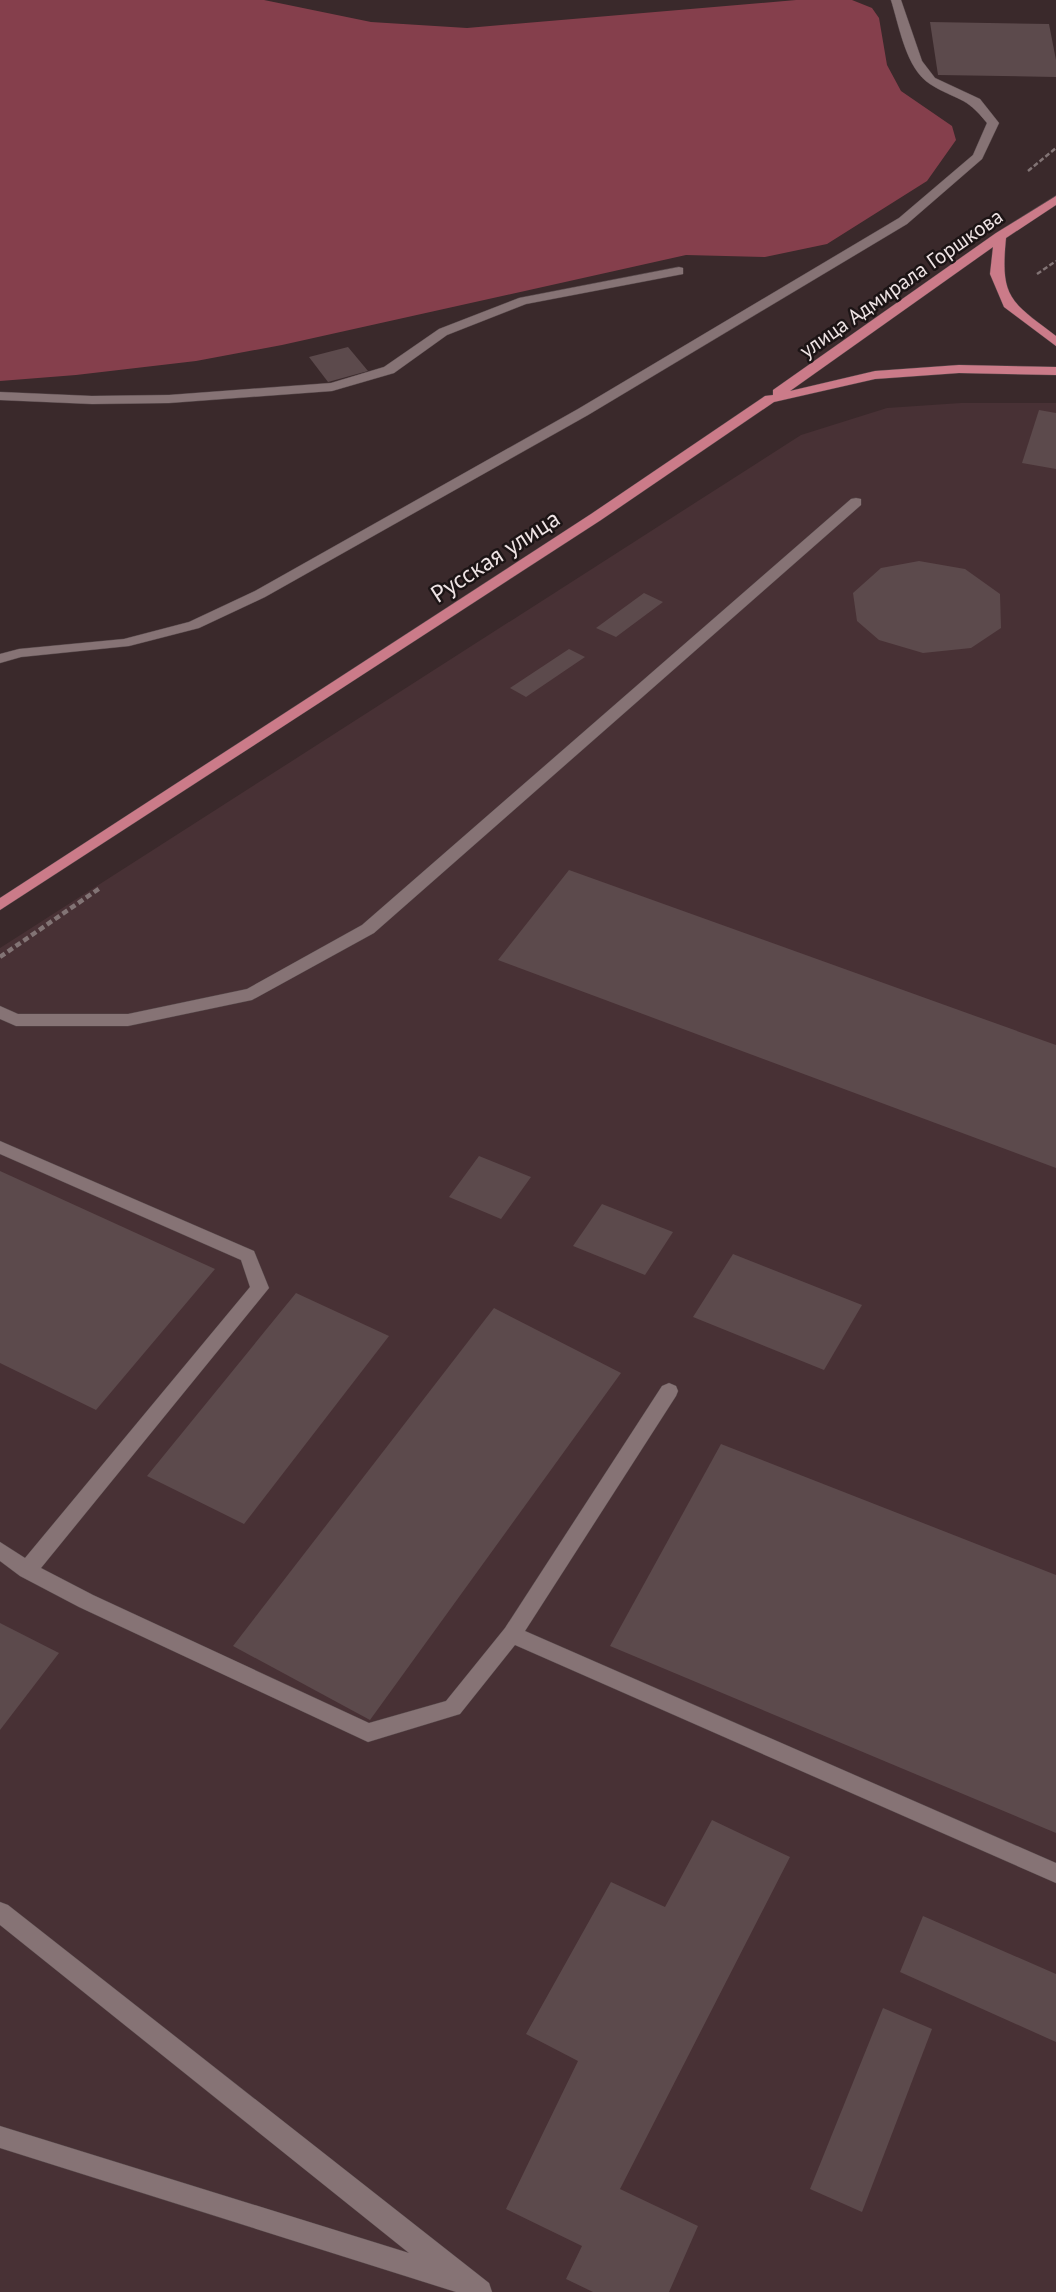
<svg xmlns="http://www.w3.org/2000/svg" width="1056" height="2292" font-family="'PT Sans',sans-serif">
<style>
.built{fill:#483135}
.green{fill:#853f4c}
.building{fill:#5c4a4c}
.lines{fill:none;stroke-linecap:round;stroke-linejoin:round}
.lane-casing{stroke:#56484a;stroke-width:1}
.primary-casing{stroke:#56484a;stroke-width:1}
.path-far1{stroke:#827475;stroke-width:2.5;stroke-dasharray:5 2.5;stroke-linecap:butt}
.path{stroke:#827475;stroke-width:4.5;stroke-dasharray:6 3.5;stroke-linecap:butt}
.lane{fill:#867375;fill-rule:evenodd}
.primary{fill:#cb7b89;fill-rule:evenodd}
.labels{text-anchor:middle;dominant-baseline:central;stroke-width:5;stroke-linejoin:round;paint-order:stroke}
.far-street-label{font-size:21px;fill:#eee3e4;stroke:#1c1415}
.street-label{font-size:24px;fill:#eee3e4;stroke:#1c1415}
</style>
<rect width="100%" height="100%" fill="#3a292b"/>
<polygon class="built" points="961,403 1056,403 1056,2292 0,2292 0,948 801,435 887,408"/>
<polygon class="green" points="0,0 264,0 371,22 467,28 796,0 852,0 872,8 879,18 887,65 901,91 952,126 956,140 927,181 827,244 765,257 686,255 282,345 196,361 76,375 0,381"/>
<g class="building">
<polygon points="930,22 1049,24 1056,60 1056,77 938,75"/>
<polygon points="348,347 368,371 328,382 309,357"/>
<polygon points="1039,410 1056,413 1056,469 1022,463"/>
<polygon points="919,561 965,569 1000,594 1001,628 971,648 923,653 879,640 857,621 853,593 881,568"/>
<polygon points="644,593 663,602 616,637 596,628"/>
<polygon points="569,649 585,657 526,697 510,688"/>
<polygon points="569,870 1056,1045 1056,1168 498,960"/>
<polygon points="479,1156 531,1177 501,1219 449,1197"/>
<polygon points="0,1171 215,1269 96,1410 0,1363"/>
<polygon points="602,1204 673,1232 645,1275 573,1246"/>
<polygon points="733,1254 862,1305 824,1370 693,1317"/>
<polygon points="296,1293 389,1336 244,1524 147,1476"/>
<polygon points="494,1308 621,1373 370,1720 233,1646"/>
<polygon points="721,1444 1056,1575 1056,1833 610,1646"/>
<polygon points="0,1623 59,1653 0,1730"/>
<polygon points="712,1820 790,1857 620,2189 698,2226 669,2292 593,2292 566,2279 582,2246 506,2209 578,2061 526,2034 611,1882 665,1907"/>
<polygon points="923,1916 1056,1974 1056,2042 900,1972"/>
<polygon points="883,2008 932,2029 862,2212 810,2189"/>
</g>
<g class="lines">
<defs>
<g id="lane">
<path d="M891,0H901L922,61L935,78L980,99L999,123L982,159L907,224L588,415L265,597L199,628L129,646L21,657L0,663V654L19,649L124,639L189,622L255,591L578,409L899,218L973,155L987,123C965,95 957,101 930,84C906,69 899,25 891,0Z"/>
<polygon points="679,267 683,268 683,274 526,304 447,335 394,373 332,391 169,403 92,404 0,400 0,392 92,396 169,395 331,383 384,367 439,329 519,298"/>
<polygon points="856,498 861,499 861,505 374,933 252,1000 128,1026 16,1026 0,1019 0,1006 18,1014 128,1014 247,989 362,925 851,499"/>
<polygon points="0,1141 254,1251 269,1288 41,1568 93,1595 369,1723 446,1701 505,1628 662,1386 669,1383 676,1386 678,1391 676,1396 525,1631 1056,1863 1056,1883 515,1645 460,1714 368,1742 79,1607 20,1576 0,1561 0,1542 25,1558 250,1287 241,1260 0,1154"/>
<polygon points="0,1902 8,1905 489,2283 492,2292 456,2292 0,2148 0,2126 409,2253 0,1925"/>
</g>
<path id="primary" d="M1056,196V205L1006,238C1000,298 1010,301 1056,336V346L1004,307L990,274L993,247L790,391L875,371L959,365L1056,367V375L959,373L875,379L774,402L601,520L0,910V898L591,514L765,396L773,395V390L996,233Z"/>
</defs>
<use href="#lane" class="lane-casing"/>
<use href="#primary" class="primary-casing"/>
<g class="path-far1">
<polyline points="1028,171 1056,148"/>
<polyline points="1037,274 1056,261"/>
</g>
<polyline class="path" points="0,957 100,888"/>
<use href="#lane" class="lane"/>
<use href="#primary" class="primary"/>
</g>
<g class="labels">
<g class="far-street-label">
<text transform="translate(901 283) rotate(-35)">улица Адмирала Горшкова</text>
</g>
<g class="street-label">
<text transform="translate(495 556) rotate(-33)">Русская улица</text>
</g>
</g>
</svg>
